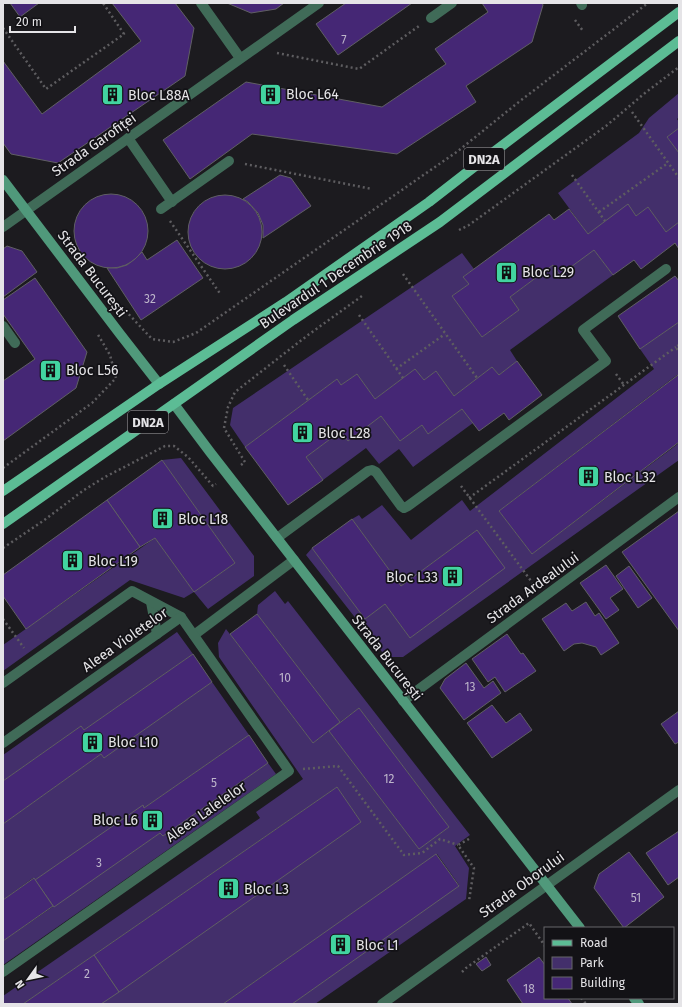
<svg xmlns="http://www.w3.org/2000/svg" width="682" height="1007" font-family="'Fira Sans',sans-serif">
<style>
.green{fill:#432f6b}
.building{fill:#452775;stroke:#605f64}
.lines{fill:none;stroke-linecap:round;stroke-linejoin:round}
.path{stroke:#5e5d60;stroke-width:2.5;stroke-dasharray:2 3;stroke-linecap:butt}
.lane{stroke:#406b58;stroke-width:10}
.street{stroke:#406b58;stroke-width:10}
.secondary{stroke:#50997b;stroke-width:10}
.primary{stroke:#5cbc95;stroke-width:10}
.labels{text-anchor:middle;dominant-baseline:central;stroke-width:3.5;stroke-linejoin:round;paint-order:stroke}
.number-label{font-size:12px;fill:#bdb5ca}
.shield{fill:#131216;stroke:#a6a5a8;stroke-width:1}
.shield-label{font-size:13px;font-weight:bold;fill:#e5e4e7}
.poi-label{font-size:14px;fill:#e5e4e7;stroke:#131216;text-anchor:start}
.street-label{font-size:14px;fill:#e5e4e7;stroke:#131216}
</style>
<rect width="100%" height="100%" fill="#1c1b1f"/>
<g class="green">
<polygon points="679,93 679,117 677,119 679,122 679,128 667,137 679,153 679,222 666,232 648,207 636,216 628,205 588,234 558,193 639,133 649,118"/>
<polygon points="594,250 613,275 510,350 517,361 499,375 492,367 454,396 436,371 424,380 415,369 375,399 357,374 341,385 337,379 245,447 230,425 233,408 462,253 474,269 463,277 469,284 452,296 482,337 519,310 510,297 553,265"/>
<polygon points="679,322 679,377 677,375 499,511 532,554 679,443 679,460 403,657 386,657 306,555 312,548 365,619 385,604 410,638 504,568 477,530 401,586 352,519 359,515 362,519 382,505 411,540 462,500 470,511 654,369 640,349"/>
<polygon points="462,409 473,423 413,467 399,449 379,464 366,448 323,480 306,457 341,431 348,440 381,416 400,441 422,425 428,434"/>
<polygon points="181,458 254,556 254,576 208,609 194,592 184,598 130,580 3,671 3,645 155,538 194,592 235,563 162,460"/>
<polygon points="275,591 285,604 288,601 470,835 455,846 469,868 466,899 315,1004 292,1004 459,885 437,854 223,1004 99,1004 361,822 337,787 23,1004 3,1004 3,996 260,818 256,812 303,779 219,657 218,643 226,629 313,743 329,731 419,849 449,827 359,708 340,722 257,614 258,605"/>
<polygon points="177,632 193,654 84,730 81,726 3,781 3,755"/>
<polygon points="212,682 249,735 144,808 143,806 35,880 33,878 3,900 3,824 101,754 104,758"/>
<polygon points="268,763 276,774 3,965 3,941 160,833 163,836"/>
</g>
<g class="building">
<polygon points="10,3 39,3 20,17"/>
<polygon points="112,3 175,3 194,28 185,76 58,163 11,154 3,143 3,61 42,114 141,41"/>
<polygon points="227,3 284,3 276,9 251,13"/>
<polygon points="346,3 412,3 338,55 316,24"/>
<polygon points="482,3 542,3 543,5 532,42 466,86 476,102 397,154 252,134 190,179 163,140 246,82 382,107 446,64 435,49 488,12"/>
<polygon points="679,128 679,153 667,137"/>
<polygon points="280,175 291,178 311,206 263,238 263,225 258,213 248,202 243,199"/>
<circle cx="111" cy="231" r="37"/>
<circle cx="225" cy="232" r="37"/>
<polygon points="628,204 636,216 648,207 666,232 679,222 679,249 675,243 641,269 634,260 613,275 594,250 560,275 553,265 510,297 519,310 482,337 452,296 469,284 463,277 549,214 554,220 569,209 588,234"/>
<polygon points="177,240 203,278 141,320 107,268 117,268 127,265 135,259 142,252 147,260"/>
<polygon points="7,246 22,251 37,272 3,297 3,249"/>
<polygon points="675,276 679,281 679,322 640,349 618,316"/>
<polygon points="35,278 87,352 76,388 3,441 3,381 35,359 3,314 3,300"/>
<polygon points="517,361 542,395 509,420 504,413 479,431 462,409 428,434 422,425 400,441 381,416 348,441 341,431 306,457 323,480 288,505 245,447 337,379 341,385 357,374 375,399 415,369 424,380 436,371 454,396 492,367 499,375"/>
<polygon points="678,375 679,377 679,442 532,554 499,511"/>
<polygon points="162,460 235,563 194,592 155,538 140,547 107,500"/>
<polygon points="107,500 140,547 26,629 3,596 3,575"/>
<polygon points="679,511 679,631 622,552"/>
<polygon points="352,519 401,586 477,530 505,568 410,638 385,604 365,619 312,548"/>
<polygon points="606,565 623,589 610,598 619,610 606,619 580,583"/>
<polygon points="629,566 652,598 638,608 616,576"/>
<polygon points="586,602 595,616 599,613 619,643 601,655 596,647 582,643 574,644 564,651 542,619 566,603 572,611"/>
<polygon points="257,614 340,722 313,743 230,634"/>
<polygon points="507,634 521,654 523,653 536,671 505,692 495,677 488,682 472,659"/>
<polygon points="193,654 212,682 104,758 101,754 3,824 3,781 81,726 84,730"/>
<polygon points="466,663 484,688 493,681 501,693 464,720 440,688 445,679"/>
<polygon points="492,705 506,723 520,713 532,730 492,758 467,723"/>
<polygon points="359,708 449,827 419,849 329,731"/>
<polygon points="679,711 679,742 675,744 661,724"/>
<polygon points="249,735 268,763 163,836 160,833 54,907 35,880 143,805 144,808"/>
<polygon points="337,787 361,822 119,992 94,955"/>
<polygon points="679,831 679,877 668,885 646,853"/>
<polygon points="629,852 664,897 624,928 594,888 599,874"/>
<polygon points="436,854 459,886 292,1004 223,1004"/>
<polygon points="34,878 53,906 3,941 3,900"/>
<polygon points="94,955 119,992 101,1004 23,1004"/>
<polygon points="486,957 491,965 482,971 476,964"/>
<polygon points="539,957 545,965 545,998 568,998 572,1004 523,1004 507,980"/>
</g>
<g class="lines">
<g class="path">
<polyline points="575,20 583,31"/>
<polyline points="3,28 46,89 124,34 103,3"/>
<polyline points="277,53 359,69 419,26"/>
<polyline points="632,112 679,178"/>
<polyline points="245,164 372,189"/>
<polyline points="572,175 605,221"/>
<polyline points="599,212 668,163"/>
<polyline points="170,221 221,295"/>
<polyline points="459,230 469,225 606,126 645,93 679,67"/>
<polyline points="403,274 477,378"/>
<polyline points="122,307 152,339 173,342 196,333 458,151 520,101 648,3"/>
<polyline points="359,315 403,378"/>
<polyline points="679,345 676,347 679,352"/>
<polyline points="284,365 308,400"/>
<polyline points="396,369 445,334"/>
<polyline points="616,374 624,385"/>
<polyline points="241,465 245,462 224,428 228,407 235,392 308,335 362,296"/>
<polyline points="3,468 92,403 116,378 110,355 97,333"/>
<polyline points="461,486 534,585"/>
<polyline points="469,498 676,347"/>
<polyline points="3,548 43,521 84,490 105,477 165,446 174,446 188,457 213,486 216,484"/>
<polyline points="3,619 24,648"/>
<polyline points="303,769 338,766 404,855 422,853 440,839 458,845"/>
<polyline points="469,839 458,845 474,868 469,901"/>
<polyline points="462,972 466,968 529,923 545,946"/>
<polyline points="581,998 586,1004"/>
</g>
<g class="lane">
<polyline points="581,3 582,5"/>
<polyline points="431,18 452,3"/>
<polyline points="128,138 172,202"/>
<polyline points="161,209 229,161"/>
<polyline points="3,326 15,343"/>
<polyline points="277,538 368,471 372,470 376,472 401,506 404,508 408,506 606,361 583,330 666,269"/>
</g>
<g class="street">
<polyline points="201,3 240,58"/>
<polyline points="3,227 319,3"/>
<polyline points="151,602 157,634"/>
<polyline points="194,635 294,560"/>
<polyline points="3,683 132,591 181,617 289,771 3,972"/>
<polyline points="403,701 679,497"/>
<polyline points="3,743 181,617"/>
<polyline points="382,1004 679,790"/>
</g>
<g class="secondary">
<polyline points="3,180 120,334 159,384"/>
<polyline points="174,404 210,452 580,928"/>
<polyline points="634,998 639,1004"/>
</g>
<g class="primary">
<polyline points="3,491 159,384 286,302 429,202 474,167 679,12"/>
<polyline points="3,524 293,320 440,222 679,41"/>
</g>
</g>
<defs>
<symbol id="building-square" viewBox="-11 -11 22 22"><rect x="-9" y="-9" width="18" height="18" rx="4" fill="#42d4a0" stroke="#131216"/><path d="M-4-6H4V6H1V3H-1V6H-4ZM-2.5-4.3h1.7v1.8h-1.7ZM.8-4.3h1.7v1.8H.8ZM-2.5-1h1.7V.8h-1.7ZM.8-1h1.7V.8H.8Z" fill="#111"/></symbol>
</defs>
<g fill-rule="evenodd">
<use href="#building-square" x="258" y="82" width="25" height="25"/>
<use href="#building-square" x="100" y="82" width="25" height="25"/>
<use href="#building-square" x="494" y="260" width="25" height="25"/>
<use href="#building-square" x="38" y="358" width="25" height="25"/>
<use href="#building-square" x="290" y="420" width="25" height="25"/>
<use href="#building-square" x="576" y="464" width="25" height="25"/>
<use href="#building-square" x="150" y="506" width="25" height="25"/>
<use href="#building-square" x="60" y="548" width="25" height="25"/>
<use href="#building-square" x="440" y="564" width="25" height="25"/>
<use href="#building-square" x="80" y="730" width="25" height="25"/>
<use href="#building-square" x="140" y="808" width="25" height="25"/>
<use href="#building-square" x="216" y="876" width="25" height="25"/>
<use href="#building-square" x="328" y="932" width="25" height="25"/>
</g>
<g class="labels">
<g class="number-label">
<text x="344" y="40">7</text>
<text x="150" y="299">32</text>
<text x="285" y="678">10</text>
<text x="470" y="687">13</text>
<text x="389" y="779">12</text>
<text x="214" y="783">5</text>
<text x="99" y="863">3</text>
<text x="636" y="898">51</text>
<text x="87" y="974">2</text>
<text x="529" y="989">18</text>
</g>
<g class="shield">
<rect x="464" y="148" width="40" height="22" rx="3"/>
<rect x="128" y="411" width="40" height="22" rx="3"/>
</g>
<g class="shield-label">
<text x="484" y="159">DN2A</text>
<text x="148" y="422">DN2A</text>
</g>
<g class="poi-label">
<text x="286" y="94">Bloc L64</text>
<text x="128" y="95">Bloc L88A</text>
<text x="522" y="272">Bloc L29</text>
<text x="66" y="370">Bloc L56</text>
<text x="318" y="433">Bloc L28</text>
<text x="604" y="477">Bloc L32</text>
<text x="178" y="519">Bloc L18</text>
<text x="88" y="561">Bloc L19</text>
<text x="438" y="577" text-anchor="end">Bloc L33</text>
<text x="108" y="742">Bloc L10</text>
<text x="138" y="820" text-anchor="end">Bloc L6</text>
<text x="244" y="889">Bloc L3</text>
<text x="356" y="945">Bloc L1</text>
</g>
<g class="street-label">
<text transform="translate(94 145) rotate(-35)">Strada Garofiței</text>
<text transform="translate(92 274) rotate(53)">Strada București</text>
<text transform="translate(336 275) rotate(-34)">Bulevardul 1 Decembrie 1918</text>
<text transform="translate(533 588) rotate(-36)">Strada Ardealului</text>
<text transform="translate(125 640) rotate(-35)">Aleea Violetelor</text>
<text transform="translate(387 658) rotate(52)">Strada București</text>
<text transform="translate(206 812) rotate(-35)">Aleea Lalelelor</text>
<text transform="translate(522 885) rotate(-36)">Strada Oborului</text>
</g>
</g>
<rect width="682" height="1007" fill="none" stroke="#e5e4e7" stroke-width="8"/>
<rect x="544" y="927" width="130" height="72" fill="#131216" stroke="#67666a"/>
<rect x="552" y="940" width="20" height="6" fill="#5cbc95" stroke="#67666a"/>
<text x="580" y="947" font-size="12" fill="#e5e4e7">Road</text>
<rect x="552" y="957" width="20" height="12" fill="#432f6b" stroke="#67666a"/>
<text x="580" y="967" font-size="12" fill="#e5e4e7">Park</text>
<rect x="552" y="977" width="20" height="12" fill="#452775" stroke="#67666a"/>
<text x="580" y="987" font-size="12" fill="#e5e4e7">Building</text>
<g transform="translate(28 979) rotate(237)" stroke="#131216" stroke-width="3" paint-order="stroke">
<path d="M0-3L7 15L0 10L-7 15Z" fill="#e5e4e7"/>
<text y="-6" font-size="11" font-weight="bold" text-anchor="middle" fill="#e5e4e7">N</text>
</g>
<path d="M10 26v6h65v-6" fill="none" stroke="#e5e4e7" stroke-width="2"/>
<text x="16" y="26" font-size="12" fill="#e5e4e7" stroke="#131216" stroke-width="3" paint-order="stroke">20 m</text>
</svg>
